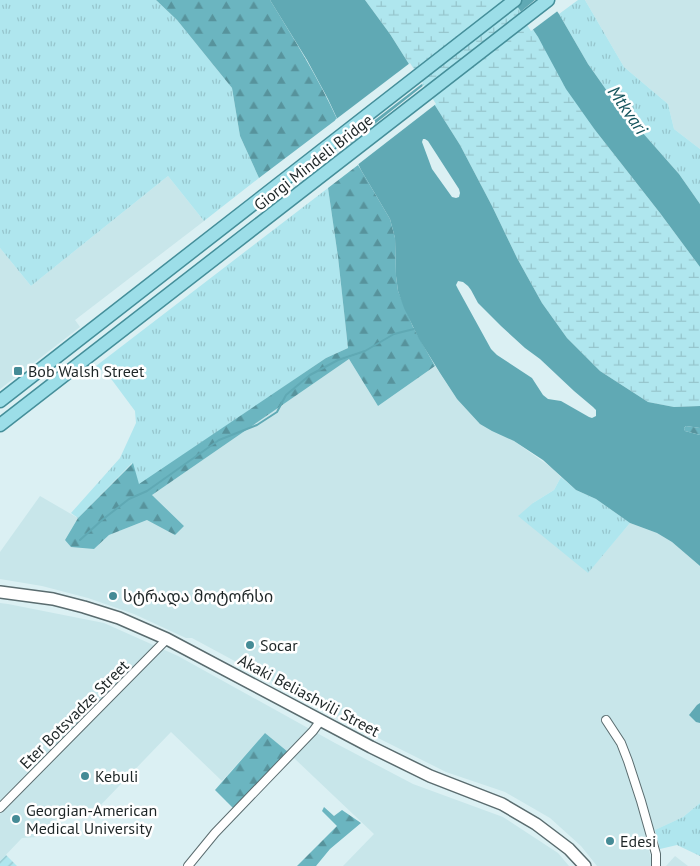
<svg xmlns="http://www.w3.org/2000/svg" width="700" height="866" font-family="'PT Sans','Noto Sans Georgian',sans-serif">
<style>
.built{fill:#c8e6ea}
.grass{fill:url(#grass-tufts)}
.forest{fill:url(#forest-firs)}
.wetland{fill:url(#wetland-marsh)}
.garden{fill:url(#garden-furrows)}
.water{fill:#60a9b4;fill-rule:evenodd}
.pier{fill:#dbf0f3}
.lines{fill:none;stroke-linecap:round;stroke-linejoin:round}
.stream{stroke:#60a9b4;stroke-width:2}
.street-casing{stroke:#5a6c6f;stroke-width:10}
.secondary-casing{stroke:#5a6c6f;stroke-width:14}
.primary-casing{stroke:#458f9a;stroke-width:15}
.street{stroke:#fff;stroke-width:8}
.secondary{stroke:#fff;stroke-width:11}
.primary{stroke:#9cdee8;stroke-width:12}
.poi-dot{fill:#458b96;stroke:#fff;stroke-width:2}
.labels{text-anchor:middle;dominant-baseline:central;stroke-width:5;stroke-linejoin:round;paint-order:stroke}
.street-label{font-size:16px;fill:#1e2627;stroke:#fff}
.poi-label{font-size:16px;fill:#1e2627;stroke:#fff;text-anchor:start}
.water-label{font-size:18px;font-style:italic;fill:#14545d;stroke:#fff}
</style>
<defs>
<pattern id="grass-tufts" width="24" height="20" patternUnits="userSpaceOnUse" patternTransform="scale(1.25)"><rect width="24" height="20" fill="#afe6ee"/><path d="M3 7l-1-3M5 7V3M7 7l1-3M15 17l-1-3M17 17v-4M19 17l1-3" fill="none" stroke="#96c5cc"/></pattern>
<pattern id="forest-firs" width="22" height="20" patternUnits="userSpaceOnUse" patternTransform="scale(1.25)"><rect width="22" height="20" fill="#6bb5c0"/><path d="M5 1l3.5 6h-7zM16 11l3.5 6h-7z" fill="#57939c"/></pattern>
<pattern id="wetland-marsh" width="20" height="14" patternUnits="userSpaceOnUse" patternTransform="scale(1.25)"><rect width="20" height="14" fill="#afe6ee"/><path d="M1 5h8M5 5V1M11 12h8M15 12V8" fill="none" stroke="#96c5cc"/></pattern>
<pattern id="garden-furrows" width="10" height="10" patternUnits="userSpaceOnUse" patternTransform="scale(1.25)"><rect width="10" height="10" fill="#afe6ee"/><path d="M-1 1l2-2M0 10L10 0M9 11l2-2" fill="none" stroke="#96c5cc"/></pattern>
</defs>
<rect width="100%" height="100%" fill="#dbf0f3"/>
<g class="built">
<polygon points="585,0 700,0 700,149 674,129 668,104 624,67"/>
<polygon points="168,176 204,221 75,320 80,327 0,389 0,248 31,286"/>
<polygon points="349,359 378,406 435,366 457,399 504,436 514,441 552,468 561,477 554,490 533,503 588,572 630,523 657,533 672,542 700,566 700,803 683,817 645,835 653,866 597,866 581,846 550,818 505,792 446,772 372,735 192,638 186,638 134,614 88,598 42,586 0,579 0,552 40,496 78,518 65,540 94,549 109,535 147,520 184,526 152,495"/>
<polygon points="0,603 8,604 104,623 178,656 335,743 413,784 503,817 558,853 569,866 343,866 374,834 295,759 265,733 222,781 171,732 94,812 68,807 38,837 22,838 0,861"/>
<polygon points="675,856 688,866 666,866"/>
</g>
<g class="grass">
<polygon points="0,0 156,0 177,20 232,88 240,136 259,178 204,221 168,176 31,286 0,248"/>
<polygon points="578,0 585,0 624,67 668,104 674,129 700,149 700,204 679,174 612,98 588,64 559,14"/>
<polygon points="328,188 338,257 348,348 326,358 139,485 132,463 78,518 71,513 120,458 136,423 135,411 109,376 96,366"/>
<polygon points="561,477 576,490 596,499 630,523 588,573 518,516 533,503 554,490"/>
<polygon points="700,803 700,856 677,845 660,849 655,830 683,817"/>
</g>
<g class="forest">
<path d="M156,0H270C294,39 318,77 337,119L259,178L240,136L232,88L177,20Z"/>
<polygon points="358,165 390,219 395,238 396,276 398,291 413,327 435,366 378,406 349,359 152,495 184,526 175,535 147,520 109,535 94,549 71,547 65,540 78,518 133,463 139,484 326,358 348,348 338,257 328,188"/>
<polygon points="686,426 700,428 700,435 685,431 684,428"/>
<polygon points="265,733 288,752 233,808 215,790"/>
<polygon points="324,807 334,816 342,810 361,823 330,849 316,866 297,866 337,826 322,811"/>
</g>
<polygon class="wetland" points="365,0 513,0 538,37 595,130 660,213 700,267 700,406 674,407 648,402 600,371 567,338 542,303 517,258 492,206 460,145 390,34"/>
<polygon class="garden" points="6,855 17,866 0,866 0,861"/>
<g class="water">
<path d="M270,0H365L390,34L460,145L492,206L517,258L542,303L567,338L600,371L648,402L674,407L700,406V428L686,426L684,428L685,431L700,435V566L672,542L657,533L630,523L596,499L576,490L543,460L514,441L492,431L480,424L457,399L440,373L419,339L404,308L398,291L396,276L395,238L390,219L361,170L328,99L307,60ZM423,139H425L428,141L459,189L460,193L459,197L456,198L452,197L432,169L422,142ZM458,281L463,282L468,286L471,290L478,303L501,326L525,348L540,359L574,391L593,407L596,410V416L592,418L589,417L561,401L548,399L543,395L532,378L497,355L491,349L458,289L456,285Z"/>
<polygon points="513,0 549,0 559,14 588,64 612,98 679,174 700,204 700,267 660,213 595,130 566,89 538,37"/>
<polygon points="700,703 700,723 696,722 689,715 697,705"/>
</g>
<g class="pier">
<polygon points="535,0 552,0 559,10 531,31 519,13"/>
<polygon points="410,63 423,83 345,143 335,120"/>
<polygon points="424,85 436,104 356,166 347,146"/>
</g>
<g class="lines">
<polyline class="stream" points="80,540 102,520 129,499 147,491 219,440 257,425 277,412 286,395 310,375 338,360 365,351 394,334 414,329"/>
<defs>
<g id="street">
<polyline points="606,720 621,743 628,761 641,801 656,854 656,866"/>
<polyline points="0,808 167,639"/>
<polyline points="188,866 215,833 313,731 321,720"/>
</g>
<polyline id="secondary" points="0,592 53,599 84,607 119,618 167,639 371,747 430,776 502,804 536,824 569,849 585,866"/>
<g id="primary">
<polyline points="0,401 515,0"/>
<polyline points="0,425 548,0"/>
</g>
</defs>
<use href="#street" class="street-casing"/>
<use href="#secondary" class="secondary-casing"/>
<use href="#primary" class="primary-casing"/>
<use href="#street" class="street"/>
<use href="#secondary" class="secondary"/>
<use href="#primary" class="primary"/>
</g>
<g class="poi-dot">
<rect x="13" y="366" width="10" height="10" rx="2.5"/>
<circle cx="113" cy="596" r="5"/>
<circle cx="250" cy="645" r="5"/>
<circle cx="85" cy="776" r="5"/>
<circle cx="16" cy="819" r="5"/>
<circle cx="610" cy="841" r="5"/>
</g>
<g class="labels">
<g class="street-label">
<text transform="translate(313 162) rotate(-38)">Giorgi Mindeli Bridge</text>
<text transform="translate(309 695) rotate(28)">Akaki Beliashvili Street</text>
<text transform="translate(74 714) rotate(-45)">Eter Botsvadze Street</text>
</g>
<g class="poi-label">
<text x="28" y="371">Bob Walsh Street</text>
<text x="123" y="596">სტრადა მოტორსი</text>
<text x="260" y="645">Socar</text>
<text x="95" y="776">Kebuli</text>
<text x="26" y="810">Georgian-American<tspan x="26" dy="18">Medical University</tspan></text>
<text x="620" y="841">Edesi</text>
</g>
<g class="water-label">
<text transform="translate(628 110) rotate(55)">Mtkvari</text>
</g>
</g>
</svg>
